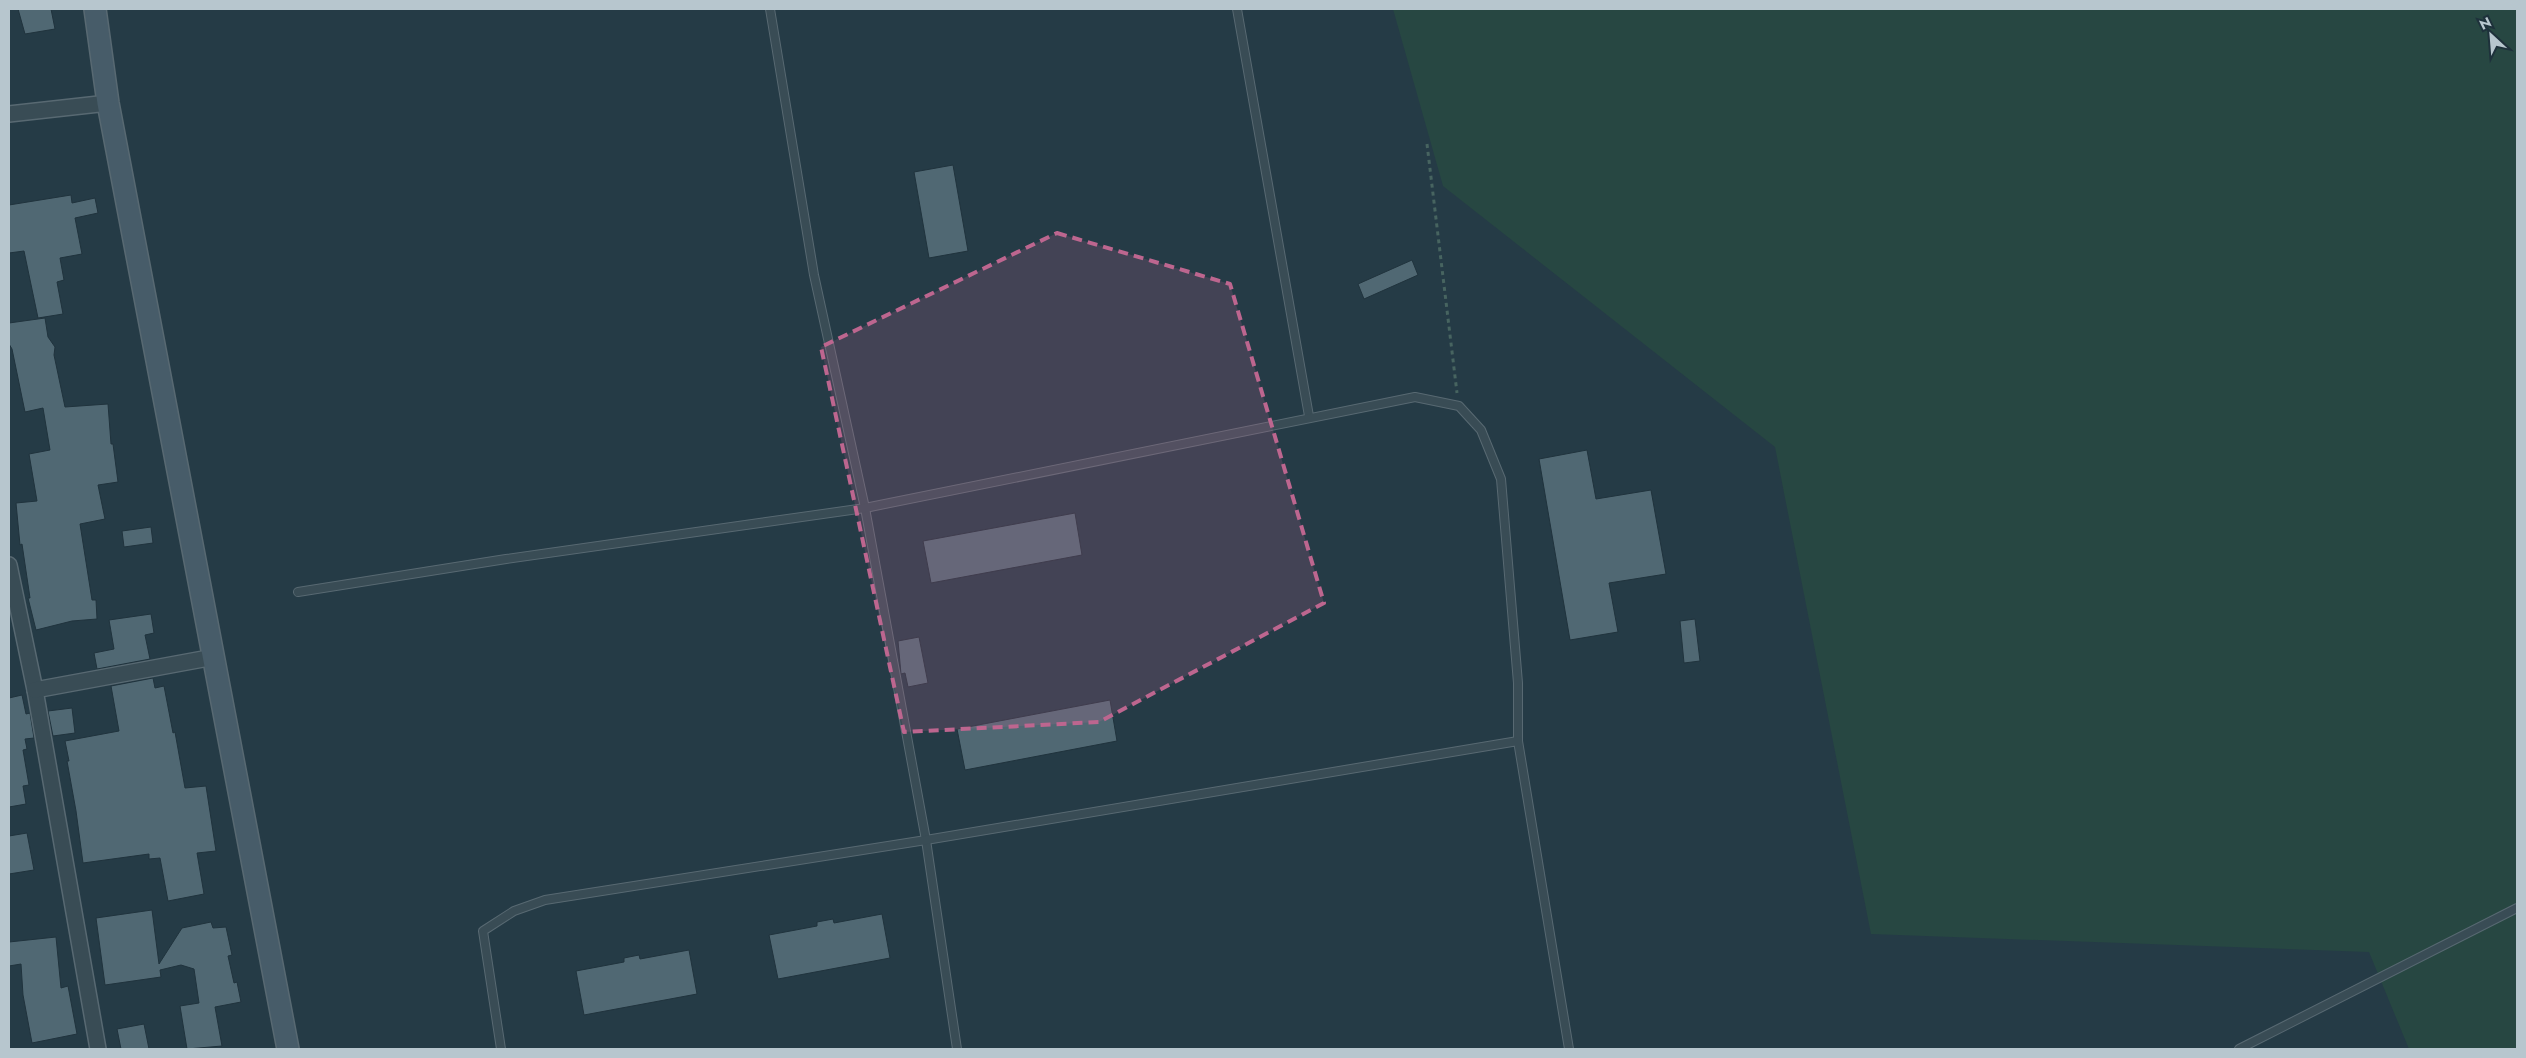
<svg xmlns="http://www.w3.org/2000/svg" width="2526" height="1058" font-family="Jost,sans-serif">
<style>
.green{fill:#274742}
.building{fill:#506873;stroke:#20333d}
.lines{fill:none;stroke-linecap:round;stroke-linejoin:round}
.service-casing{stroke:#586972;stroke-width:10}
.minor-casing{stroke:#586972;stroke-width:18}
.secondary-casing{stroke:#586972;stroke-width:24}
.path{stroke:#476460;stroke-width:3;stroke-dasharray:4 4;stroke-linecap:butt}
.service{stroke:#394c55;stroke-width:8}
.minor{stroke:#394c55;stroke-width:15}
.secondary{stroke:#475c69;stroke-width:21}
.marked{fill:#bd668f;fill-opacity:0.2;stroke:#bd668f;stroke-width:4;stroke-dasharray:10 6;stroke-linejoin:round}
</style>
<rect width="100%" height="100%" fill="#253b46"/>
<polygon class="green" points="1393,9 2517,9 2517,1049 2409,1049 2369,952 1871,934 1775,447 1443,186"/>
<g class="building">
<polygon points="18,9 51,9 55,29 25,34"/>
<polygon points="953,165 968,251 929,258 914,172"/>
<polygon points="71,195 72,203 95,198 98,213 75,218 82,254 60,258 64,280 57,282 63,314 38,318 24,251 9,253 9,205"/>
<polygon points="1412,260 1418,275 1364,299 1358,284"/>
<polygon points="45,318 48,337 55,347 54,355 65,407 108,404 111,444 113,444 118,482 98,485 105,519 80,524 92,600 96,600 97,619 72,621 36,630 28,598 30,598 22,544 20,545 16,503 37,501 29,454 50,450 43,408 25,412 12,349 9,344 9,323"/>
<polygon points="1587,450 1596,499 1651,490 1666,574 1609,583 1618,632 1570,640 1539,459"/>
<polygon points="1075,513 1082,555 931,583 923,541"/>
<polygon points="151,527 153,543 124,547 122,531"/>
<polygon points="151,614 154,633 145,635 150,659 97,669 94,653 114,649 109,620"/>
<polygon points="1695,619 1700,661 1684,663 1680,621"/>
<polygon points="919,637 928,683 908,687 905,673 901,674 898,641"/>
<polygon points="153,678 155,688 164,686 173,733 175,732 185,788 206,786 216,851 197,853 204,894 168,901 160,858 149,859 149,854 83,863 76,811 67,761 69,761 65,741 119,731 111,686"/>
<polygon points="22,695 26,714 30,713 34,738 25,739 27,749 23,750 29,785 23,786 26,804 9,807 9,698"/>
<polygon points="1110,700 1117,741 965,770 957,729"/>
<polygon points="72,708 75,733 53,736 48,711"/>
<polygon points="27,833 34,870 9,874 9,836"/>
<polygon points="152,910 159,964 182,928 211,922 213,928 226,927 232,955 228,956 234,983 237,982 241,1002 215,1007 222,1046 187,1049 180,1006 199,1003 194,969 181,965 160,970 161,977 105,985 96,918"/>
<polygon points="882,914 890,958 778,979 769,935 817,926 817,922 833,919 834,923"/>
<polygon points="56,937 61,988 68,986 77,1034 32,1043 23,995 21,964 9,966 9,942"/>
<polygon points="689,950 697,994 584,1015 576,971 624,962 624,958 639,955 640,959"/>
<polygon points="144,1024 149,1049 121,1049 117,1029"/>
</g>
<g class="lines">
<defs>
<g id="service">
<polyline points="770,9 814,275 865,508 926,840 957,1049"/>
<polyline points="1237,9 1309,416"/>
<polyline points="298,592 506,559 865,508 1415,397 1459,406 1481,430 1501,479 1518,683 1518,741"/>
<polyline points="501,1049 483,931 514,911 545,900 926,840 1518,741 1569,1049"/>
<polyline points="2239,1049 2517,908"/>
</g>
<g id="minor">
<polyline points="9,114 108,103"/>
<polyline points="9,565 35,690 98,1049"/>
<polyline points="35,690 214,657"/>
</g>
<polyline id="secondary" points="95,9 108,103 288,1049"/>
</defs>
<use href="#service" class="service-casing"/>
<use href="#minor" class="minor-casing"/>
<use href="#secondary" class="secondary-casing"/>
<polyline class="path" points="1427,144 1457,393"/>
<use href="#service" class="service"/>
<use href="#minor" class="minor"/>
<use href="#secondary" class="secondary"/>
</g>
<path class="marked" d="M1057,233L1230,284L1324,603L1099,722L904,732L821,347Z"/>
<rect width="2526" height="1058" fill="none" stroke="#b7c6ce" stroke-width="20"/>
<g transform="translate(2491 35) rotate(334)" stroke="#1e313b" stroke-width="4" paint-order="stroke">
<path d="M0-4L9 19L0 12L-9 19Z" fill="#b7c6ce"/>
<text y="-8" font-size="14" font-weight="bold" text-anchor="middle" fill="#b7c6ce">N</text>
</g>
</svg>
